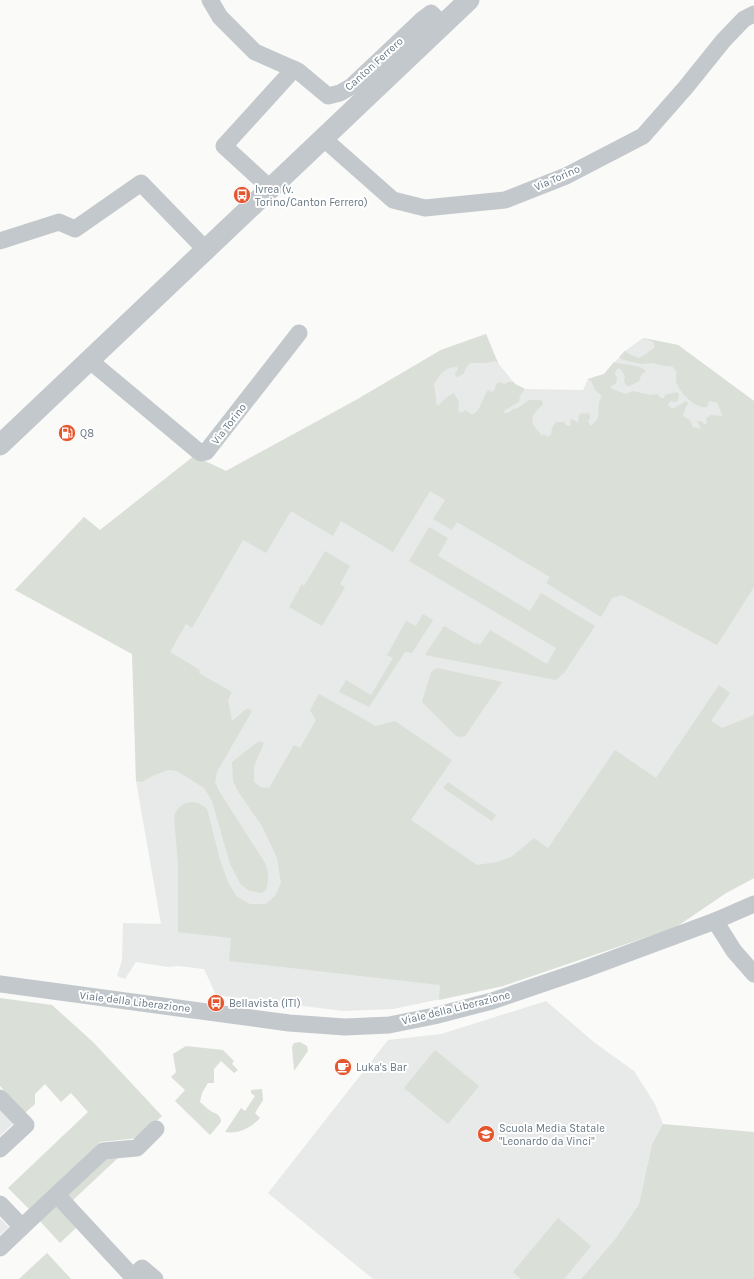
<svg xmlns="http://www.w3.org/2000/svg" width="754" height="1279" font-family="Karla,sans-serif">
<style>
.built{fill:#e8e9e9}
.green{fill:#dadfd7}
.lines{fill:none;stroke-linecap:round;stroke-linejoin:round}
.minor{stroke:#c3c8cc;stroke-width:17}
.tertiary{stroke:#c3c8cc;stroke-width:21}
.labels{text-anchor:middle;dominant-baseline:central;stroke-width:4;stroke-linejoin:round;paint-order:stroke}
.street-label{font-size:11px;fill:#657683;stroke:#fff}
.poi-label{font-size:11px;fill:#657683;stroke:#fff;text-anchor:start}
</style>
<rect width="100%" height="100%" fill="#fafaf8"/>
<g class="built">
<polygon points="486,334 498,363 503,369 515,384 525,389 583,390 588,379 604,374 625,351 643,338 678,345 754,401 754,878 726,893 676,927 503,986 393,1009 343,1011 216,995 204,969 178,966 168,967 136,962 125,979 117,976 122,960 123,923 161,924 136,781 133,654 15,590 84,517 100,530 194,456 226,471 356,400 441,350"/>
<polygon points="546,1001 595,1043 634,1071 655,1104 663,1124 652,1144 639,1204 616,1238 581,1279 373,1279 268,1193 388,1040 441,1034"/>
<polygon points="0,1110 13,1124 0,1136"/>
<polygon points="0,1218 9,1227 0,1235"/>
</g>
<g class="green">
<path d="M486,334L498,363L495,361L486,363H470C463,369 468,374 456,377L455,373L458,369L457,367C445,366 439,376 434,384L436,398V403L438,406C441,402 449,395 454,393L459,402L458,411L461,413L466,410L472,415C482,410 482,397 488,390L492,392L495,389L496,384L500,382L504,384L508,382H514L515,384L525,389L520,396L519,402L505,410L504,413H507L514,409L518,408L529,400H541L543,404C538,410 528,416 534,426C536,430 540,432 542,436L544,434L547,437L551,435L552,428L556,422H564L567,426H570L571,418L578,423L579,415L582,413L585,414L589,413L590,418L588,421L591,426L598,418L599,402L602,396L595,390L591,381L588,379L604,374L614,362C625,366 637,363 646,371L644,373H642L639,381L630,386H627L624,382L625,376L620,368L616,370L615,374L617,378L616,383L610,387L612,389L626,394L633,391L650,395L657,394L661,398H664L665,395L677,392L679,394L678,400L676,402L670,401L668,405L671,408H674L686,401L688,403L685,409L683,416L690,420L693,427L701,429L697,421H701L705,425L707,422L706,418L711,415L722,416C722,411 718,408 718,403L709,401L707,407C696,409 681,394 677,384C675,380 677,375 676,371L673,367L669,366H664L652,363L642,364L623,360L619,357L625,351L631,355L639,358L646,354L655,347L653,342L643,338L678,345L754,401V587L717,645L622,595L612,598L601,617L546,583L550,577L457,522L452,530L433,519L445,500L430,491L393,552L341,521L333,536L291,511L266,553L243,540L192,628L186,624L170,652L200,670L199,673L232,692L228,700L232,721L246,709H250L252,711L217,772L215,782L219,791L265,863C269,873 269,880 266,890L262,893L250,891L241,885L230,864L212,801L204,788L177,771L168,770L152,776L142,782L136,781L132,654L15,590L84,517L100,530L194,456L226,471L356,400L441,350Z"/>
<polygon points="429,527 448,538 438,556 530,611 541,593 595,626 564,673 556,680 425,655 444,626 475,644 476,643 480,645 490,630 547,664 556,648 409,561"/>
<polygon points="325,551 350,566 340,584 345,587 322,626 289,607 302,584 304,586"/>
<polygon points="423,614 433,620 412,653 405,652 369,707 339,692 346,680 371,695 393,658 387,655 406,621 416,626"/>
<polygon points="437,668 502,682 465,736 461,737 456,736 422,702 431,672"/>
<path d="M719,685L730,693L711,721L722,728L754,715V878L726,893L676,927L503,986L439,1000L440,985L229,961L231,938L178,932V863L174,817C179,801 195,797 207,809L221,863L228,882L237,897L250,904H266L275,896L281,883L277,858L262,826L239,793L233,781L232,762L259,741L264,743L254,766V782L260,787L269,788L294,745L300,748L316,720L310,710L319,694L376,726L395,721L452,760L411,820L477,865L497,862L511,857L534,838L548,848L615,750L656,778Z"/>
<polygon points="448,782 496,815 492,821 443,788"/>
<polygon points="0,998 52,1005 93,1042 162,1116 139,1138 100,1142 29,1209 8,1188 88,1112 71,1093 61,1102 45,1084 35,1094 35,1104 25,1113 0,1086"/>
<polygon points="300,1042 307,1046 308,1051 294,1071 292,1047 294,1043"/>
<path d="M186,1046L223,1050L234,1061L232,1064L238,1070L234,1073L221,1061L214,1069V1083H208L202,1093L200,1102C203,1104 205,1107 208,1109C214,1114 221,1113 221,1122L210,1135L175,1101L185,1090L171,1077L176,1072L173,1054Z"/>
<polygon points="435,1050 479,1086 448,1124 404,1088"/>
<path d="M262,1089L263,1100L255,1113L260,1118C251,1128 239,1134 225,1132L241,1108L245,1111L255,1096L251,1093V1090Z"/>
<polygon points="663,1124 754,1132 754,1279 581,1279 616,1238 639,1204 652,1144"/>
<polygon points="120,1156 72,1201 66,1194 105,1158"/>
<polygon points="55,1203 77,1227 60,1243 38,1219"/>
<polygon points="558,1218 591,1246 564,1279 521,1279 513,1272"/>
<polygon points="47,1253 71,1279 19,1279"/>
</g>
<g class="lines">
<g class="minor">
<polyline points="210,0 220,17 255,52 298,71 328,96 340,93 352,86 423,19 431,13 443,25"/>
<polyline points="324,139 393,200 425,208 505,200 566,176 643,136 686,87 723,41 744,19 754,14"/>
<polyline points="271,189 224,146 294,69"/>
<polyline points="0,241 59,222 75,229 141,183 206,250"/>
<polyline points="89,360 198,451 201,453 206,452 299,333"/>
<polyline points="715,921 734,951 754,974"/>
<polyline points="0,984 289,1023 345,1027 389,1025 434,1016 492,1001 583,970 715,921 754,904"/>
<polyline points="0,1098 26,1125 0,1149"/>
<polyline points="57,1195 133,1277 142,1268 155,1279"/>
<polyline points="0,1204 22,1227 0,1248"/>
<polyline points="22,1227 103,1151 137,1148 156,1129"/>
</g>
<polyline class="tertiary" points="0,445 469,0"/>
</g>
<defs>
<symbol id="bus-disc" viewBox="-11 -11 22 22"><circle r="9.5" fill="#e4572e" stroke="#fff"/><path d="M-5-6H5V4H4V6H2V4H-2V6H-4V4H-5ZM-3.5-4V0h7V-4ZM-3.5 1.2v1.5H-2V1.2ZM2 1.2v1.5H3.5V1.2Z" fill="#fff"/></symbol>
<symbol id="fuel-disc" viewBox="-11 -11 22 22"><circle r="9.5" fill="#e4572e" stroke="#fff"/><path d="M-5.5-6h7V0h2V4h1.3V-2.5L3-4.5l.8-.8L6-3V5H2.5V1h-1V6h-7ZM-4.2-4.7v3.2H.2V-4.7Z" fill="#fff"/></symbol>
<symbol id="cafe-disc" viewBox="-11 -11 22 22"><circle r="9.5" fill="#e4572e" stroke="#fff"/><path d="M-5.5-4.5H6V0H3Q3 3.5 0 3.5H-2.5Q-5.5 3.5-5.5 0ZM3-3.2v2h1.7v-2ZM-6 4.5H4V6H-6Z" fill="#fff"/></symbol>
<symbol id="school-disc" viewBox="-11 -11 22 22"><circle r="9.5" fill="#e4572e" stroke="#fff"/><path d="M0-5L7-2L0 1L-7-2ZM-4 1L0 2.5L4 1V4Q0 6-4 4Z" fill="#fff"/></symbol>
</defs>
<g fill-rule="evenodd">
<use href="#bus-disc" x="232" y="185" width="20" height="20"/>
<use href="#fuel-disc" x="57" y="423" width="20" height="20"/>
<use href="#bus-disc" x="206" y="993" width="20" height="20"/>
<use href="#cafe-disc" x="333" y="1057" width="20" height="20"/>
<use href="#school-disc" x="476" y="1124" width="20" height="20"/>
</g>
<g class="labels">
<g class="street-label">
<text transform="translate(374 64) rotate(-42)">Canton Ferrero</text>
<text transform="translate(557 178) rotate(-24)">Via Torino</text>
<text transform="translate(229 424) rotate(-52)">Via Torino</text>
<text transform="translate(135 1002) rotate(7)">Viale della Liberazione</text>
<text transform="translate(456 1008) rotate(-14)">Viale della Liberazione</text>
</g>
<g class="poi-label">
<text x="255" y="189">Ivrea (v.<tspan x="255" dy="13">Torino/Canton Ferrero)</tspan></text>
<text x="80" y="433">Q8</text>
<text x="229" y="1003">Bellavista (ITI)</text>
<text x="356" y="1067">Luka's Bar</text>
<text x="499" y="1128">Scuola Media Statale<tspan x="499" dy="13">"Leonardo da Vinci"</tspan></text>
</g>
</g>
</svg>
